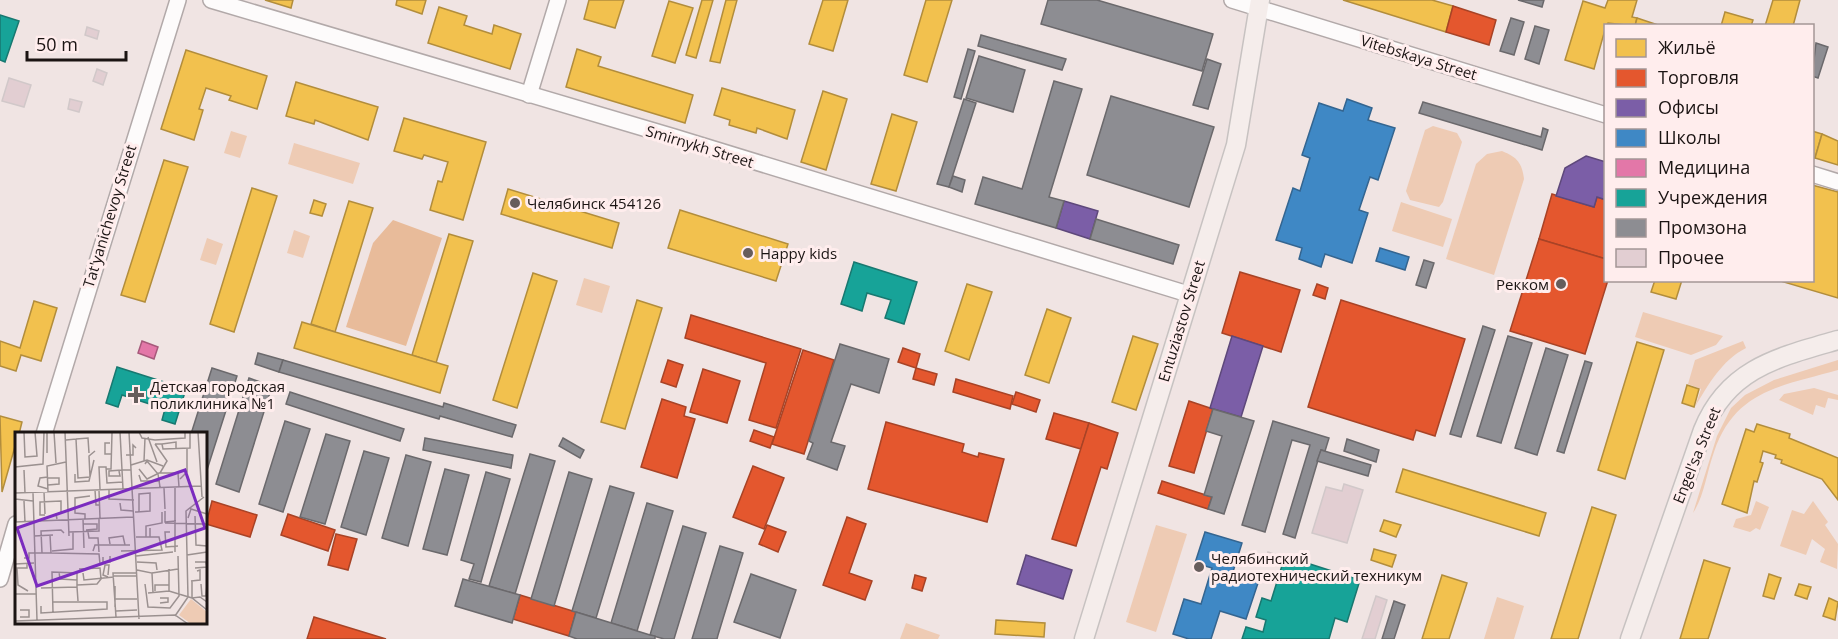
<svg xmlns="http://www.w3.org/2000/svg" width="1838" height="639" font-family="'Open Sans',sans-serif">
<style>
.green{fill:#eecbb4}
.forest{fill:#e8bb9a}
.homes{fill:#f2c14e;stroke:#b28d3c;stroke-width:1.5}
.shops{fill:#e4572e;stroke:#a84326;stroke-width:1.5}
.offices{fill:#7b5ea7;stroke:#5e487b;stroke-width:1.5}
.schools{fill:#3f88c5;stroke:#346590;stroke-width:1.5}
.health{fill:#e377a8;stroke:#a7597b;stroke-width:1.5}
.public{fill:#17a398;stroke:#187870;stroke-width:1.5}
.industry{fill:#8d8d92;stroke:#6b696c;stroke-width:1.5}
.building{fill:#e2ced2;stroke:#d1c8c9;stroke-width:1.5}
.lines{fill:none;stroke-linecap:round;stroke-linejoin:round}
.minor-casing{stroke:#b2a9a9;stroke-width:18}
.major-casing{stroke:#c7c2c1;stroke-width:21}
.minor{stroke:#fdfbfb;stroke-width:15}
.major{stroke:#f5edeb;stroke-width:18}
.poi-dot{fill:#665d5c;stroke:#ffeded;stroke-width:2}
.labels{text-anchor:middle;dominant-baseline:central;stroke-width:6;stroke-linejoin:round;paint-order:stroke}
.street-label{font-size:15px;fill:#1b1413;stroke:#ffeded}
.poi-label{font-size:15px;fill:#1b1413;stroke:#ffeded;text-anchor:start}
.inset-road{fill:none;stroke:#9b9190;stroke-width:1.5}
.view{fill:#7b2cbf;fill-opacity:0.15;stroke:#7b2cbf;stroke-width:3}
.inset-edge{fill:none;stroke:#1b1413;stroke-width:3}
</style>
<rect width="100%" height="100%" fill="#f0e4e3"/>
<g class="green">
<polygon points="1433,126 1457,133 1462,142 1443,202 1439,207 1410,200 1406,191 1425,130"/>
<polygon points="231,131 247,136 240,158 224,153"/>
<polygon points="294,143 360,163 353,184 288,164"/>
<path d="M1502,151C1517,157 1522,163 1524,179L1494,275L1446,259L1476,164L1487,154Z"/>
<polygon points="1401,202 1452,219 1443,247 1392,231"/>
<polygon points="294,230 310,236 303,258 287,253"/>
<polygon points="207,238 223,244 216,265 200,260"/>
<polygon points="584,278 610,286 602,313 576,305"/>
<polygon points="1643,312 1723,336 1716,345 1691,355 1635,337"/>
<path d="M1743,341L1746,348C1722,360 1708,385 1695,407L1701,389L1688,384L1695,360Z"/>
<path d="M1838,360V370C1782,386 1735,390 1714,452C1707,471 1704,497 1693,513L1717,436L1731,408L1745,395L1774,380Z"/>
<polygon points="1814,388 1838,395 1838,400 1828,398 1825,408 1816,405 1813,415 1779,400 1784,394"/>
<polygon points="1756,501 1769,507 1760,530 1756,528 1750,532 1733,527 1736,519 1751,515"/>
<polygon points="1813,501 1828,522 1825,525 1838,544 1837,569 1820,562 1825,549 1812,539 1806,555 1780,546 1792,510 1804,514"/>
<polygon points="1156,525 1187,534 1156,632 1126,622"/>
<polygon points="1497,597 1524,606 1514,639 1484,639"/>
<polygon points="906,623 940,635 938,639 900,639"/>
</g>
<polygon class="forest" points="393,220 442,238 406,346 346,327 373,243"/>
<g class="homes">
<polygon points="265,0 293,0 291,8"/>
<polygon points="397,0 426,0 422,14 396,5"/>
<polygon points="589,0 624,0 615,28 584,19"/>
<polygon points="702,0 713,0 696,58 686,55"/>
<polygon points="726,0 737,0 720,63 710,61"/>
<polygon points="823,0 848,0 833,51 809,44"/>
<polygon points="926,0 952,0 927,82 904,75"/>
<polygon points="1343,0 1432,0 1453,6 1446,32"/>
<polygon points="1608,0 1637,0 1632,17 1637,18 1635,26 1608,23 1606,26 1594,69 1565,60 1583,1 1605,8"/>
<polygon points="1773,0 1800,0 1793,26 1765,26"/>
<polygon points="669,1 693,8 675,63 652,56"/>
<polygon points="439,7 467,16 464,25 492,34 494,25 521,34 510,69 428,43"/>
<polygon points="1725,12 1753,20 1751,26 1721,26"/>
<polygon points="1637,18 1661,26 1635,26"/>
<polygon points="577,49 601,57 598,66 693,95 685,123 566,87"/>
<polygon points="186,50 267,76 257,109 229,100 231,96 206,88 199,109 203,110 194,140 161,129"/>
<polygon points="296,82 378,107 368,140 315,120 314,124 286,116"/>
<polygon points="722,88 795,110 787,139 757,128 756,133 729,125 730,120 714,115"/>
<polygon points="823,91 847,99 826,170 801,162"/>
<polygon points="892,114 917,122 896,191 871,184"/>
<polygon points="404,118 486,142 463,220 430,210 438,181 442,182 448,162 424,155 422,159 394,151"/>
<polygon points="1812,131 1822,134 1815,158 1812,158"/>
<polygon points="1822,134 1838,141 1838,165 1815,158"/>
<polygon points="164,160 188,167 145,302 121,295"/>
<polygon points="1812,185 1838,192 1838,298 1777,280 1812,280"/>
<polygon points="252,188 277,196 234,332 210,324"/>
<polygon points="508,189 619,223 612,248 501,214"/>
<polygon points="314,200 326,204 322,216 310,213"/>
<polygon points="349,201 373,208 335,332 311,324"/>
<polygon points="680,210 788,244 776,281 668,248"/>
<polygon points="449,234 473,241 436,363 412,355"/>
<polygon points="533,273 557,281 517,408 493,400"/>
<polygon points="1655,280 1682,280 1676,299 1651,292"/>
<polygon points="967,284 992,292 969,360 945,351"/>
<polygon points="637,300 662,308 625,429 601,422"/>
<polygon points="34,301 57,308 41,361 21,355 16,371 0,366 0,341 20,348"/>
<polygon points="1047,309 1071,318 1049,383 1025,375"/>
<polygon points="302,322 448,366 440,393 294,348"/>
<polygon points="1133,336 1158,344 1136,410 1112,402"/>
<polygon points="1637,342 1664,350 1625,479 1598,470"/>
<polygon points="1687,385 1699,389 1694,407 1682,403"/>
<polygon points="0,416 22,422 19,434 16,434 16,443 2,492"/>
<polygon points="1757,424 1790,434 1789,438 1838,458 1838,500 1822,479 1781,463 1782,460 1775,458 1776,455 1763,451 1760,462 1763,463 1757,482 1754,481 1747,513 1722,504 1746,429 1754,432"/>
<polygon points="1403,469 1546,513 1539,536 1396,492"/>
<polygon points="1592,507 1616,515 1578,639 1551,639"/>
<polygon points="1384,520 1401,525 1396,537 1380,531"/>
<polygon points="1374,549 1396,555 1392,567 1371,560"/>
<polygon points="1704,560 1730,568 1710,633 1708,639 1680,639"/>
<polygon points="1769,574 1781,578 1774,599 1763,596"/>
<polygon points="1442,575 1467,583 1449,639 1422,639"/>
<polygon points="1799,584 1811,587 1807,599 1795,595"/>
<polygon points="1829,598 1838,602 1835,620 1823,616"/>
<polygon points="996,620 1045,623 1044,637 995,634"/>
</g>
<g class="shops">
<polygon points="1453,6 1496,20 1489,45 1446,32"/>
<polygon points="1552,194 1594,207 1597,197 1606,200 1606,259 1539,239"/>
<polygon points="1539,239 1606,259 1606,280 1608,280 1585,354 1510,331"/>
<polygon points="1240,272 1300,290 1281,352 1222,333"/>
<polygon points="1317,284 1328,288 1325,299 1313,295"/>
<polygon points="1341,300 1465,339 1435,436 1416,430 1413,440 1308,407"/>
<polygon points="691,315 801,349 776,428 749,420 766,363 685,338"/>
<polygon points="903,348 920,354 916,368 898,362"/>
<polygon points="803,350 834,360 804,454 772,444"/>
<polygon points="668,360 683,365 676,387 661,382"/>
<polygon points="916,368 937,374 934,385 913,379"/>
<polygon points="703,369 740,381 727,423 690,412"/>
<polygon points="956,379 1013,396 1010,409 953,392"/>
<polygon points="1016,392 1040,400 1036,412 1012,404"/>
<polygon points="662,399 686,407 684,416 695,419 677,478 641,467"/>
<polygon points="1189,401 1213,409 1194,473 1169,466"/>
<polygon points="1054,413 1089,423 1081,449 1046,439"/>
<polygon points="886,422 964,444 962,452 978,457 979,453 1004,459 987,522 868,489"/>
<polygon points="1089,423 1118,433 1107,469 1101,467 1076,546 1052,539"/>
<polygon points="754,430 774,437 770,448 750,441"/>
<polygon points="753,466 784,478 764,529 733,517"/>
<polygon points="1162,481 1212,497 1208,509 1158,493"/>
<polygon points="212,501 257,515 250,537 206,524"/>
<polygon points="288,514 335,530 328,551 281,535"/>
<polygon points="847,517 866,524 849,573 872,581 865,600 823,585"/>
<polygon points="767,525 786,532 778,552 759,544"/>
<polygon points="336,534 357,539 348,570 328,565"/>
<polygon points="915,575 926,578 922,591 912,588"/>
<polygon points="520,595 576,612 569,636 513,619"/>
<polygon points="314,617 386,639 307,639"/>
</g>
<g class="offices">
<polygon points="1586,156 1606,162 1606,200 1597,197 1594,207 1556,196 1565,168"/>
<polygon points="1064,201 1098,211 1090,239 1056,228"/>
<polygon points="1232,336 1263,346 1241,417 1210,408"/>
<polygon points="1026,555 1072,570 1063,599 1017,584"/>
</g>
<g class="schools">
<polygon points="1347,99 1372,108 1368,120 1395,128 1378,180 1370,177 1359,210 1368,213 1352,263 1325,254 1321,267 1299,259 1302,248 1276,240 1293,188 1300,191 1310,158 1302,155 1319,103 1343,111"/>
<polygon points="1380,248 1409,257 1405,270 1376,261"/>
<polygon points="1205,532 1242,543 1232,575 1258,583 1246,619 1220,611 1211,639 1189,639 1173,634 1184,599 1201,604 1212,568 1195,563"/>
</g>
<polygon class="health" points="142,341 158,347 154,359 138,353"/>
<g class="public">
<polygon points="0,15 19,21 5,62 0,60"/>
<polygon points="854,262 917,282 904,324 885,318 891,300 867,293 862,311 841,304"/>
<polygon points="117,367 186,389 175,424 162,420 165,409 122,395 118,407 106,403"/>
<polygon points="1285,556 1360,580 1347,622 1335,618 1329,639 1242,639 1246,627 1263,632 1266,620 1256,617 1262,598 1271,601"/>
</g>
<g class="industry">
<polygon points="1048,0 1097,0 1213,34 1202,71 1041,24"/>
<polygon points="1518,0 1544,0 1542,7"/>
<polygon points="1511,18 1524,22 1514,55 1500,51"/>
<polygon points="1535,26 1549,30 1539,64 1525,59"/>
<polygon points="981,35 1066,59 1062,70 978,46"/>
<polygon points="1816,43 1828,47 1818,78 1812,76"/>
<polygon points="968,49 975,51 961,99 954,97"/>
<polygon points="979,56 1025,70 1013,112 966,98"/>
<polygon points="1207,59 1221,64 1208,109 1193,105"/>
<polygon points="1054,81 1082,89 1049,197 1064,201 1056,228 975,204 983,177 1022,189"/>
<polygon points="1111,96 1214,127 1189,207 1087,175"/>
<polygon points="964,99 976,103 949,187 937,184"/>
<polygon points="1423,102 1541,137 1543,128 1548,130 1542,150 1419,113"/>
<polygon points="953,176 965,180 962,192 949,187"/>
<polygon points="1096,219 1179,245 1173,264 1090,239"/>
<polygon points="1424,260 1434,263 1426,288 1416,285"/>
<polygon points="1483,326 1495,330 1461,437 1450,434"/>
<polygon points="1508,336 1532,343 1501,443 1477,436"/>
<polygon points="840,344 889,359 879,393 851,384 831,442 845,446 837,470 807,459 813,443 809,441"/>
<polygon points="1546,348 1568,355 1537,455 1515,448"/>
<polygon points="258,353 283,360 279,372 255,364"/>
<polygon points="283,360 443,407 444,403 516,425 512,437 440,416 439,419 279,372"/>
<polygon points="1585,361 1592,363 1564,453 1557,451"/>
<polygon points="212,368 237,376 206,473 206,434 191,434"/>
<polygon points="249,378 272,386 239,492 216,484"/>
<polygon points="290,392 404,429 400,441 286,404"/>
<polygon points="1213,409 1254,421 1224,514 1208,509 1212,497 1204,495 1222,436 1206,431"/>
<polygon points="285,421 310,429 283,512 259,504"/>
<polygon points="1273,421 1329,438 1325,451 1321,450 1295,538 1283,534 1310,445 1292,440 1265,532 1242,525"/>
<polygon points="326,434 350,441 325,524 300,517"/>
<polygon points="425,438 513,455 511,468 423,450"/>
<polygon points="563,438 584,450 580,458 559,446"/>
<polygon points="1347,439 1379,450 1376,462 1344,451"/>
<polygon points="1321,450 1371,465 1368,476 1317,461"/>
<polygon points="364,451 389,458 366,535 341,527"/>
<polygon points="530,454 555,461 515,594 489,586"/>
<polygon points="406,455 431,462 408,546 382,538"/>
<polygon points="445,469 469,475 447,555 423,549"/>
<polygon points="486,472 510,479 481,582 469,579 474,564 461,560"/>
<polygon points="569,472 592,479 554,606 531,599"/>
<polygon points="610,486 634,493 596,618 572,611"/>
<polygon points="647,503 673,511 637,631 611,623"/>
<polygon points="683,526 706,533 674,639 664,639 650,635"/>
<polygon points="720,546 743,553 718,635 717,639 692,639"/>
<polygon points="751,574 796,590 780,638 734,622"/>
<polygon points="463,579 520,595 512,623 455,606"/>
<polygon points="1394,601 1405,605 1394,639 1382,639"/>
<polygon points="576,612 650,635 655,636 655,639 577,639 569,636"/>
</g>
<g class="building">
<polygon points="87,27 99,31 97,39 85,35"/>
<polygon points="97,69 107,73 103,85 93,81"/>
<polygon points="9,78 31,85 24,107 2,101"/>
<polygon points="70,99 82,102 79,112 68,109"/>
<polygon points="1344,484 1363,490 1347,543 1312,533 1326,487 1342,491"/>
<polygon points="1268,552 1277,555 1273,566 1265,563"/>
<polygon points="1376,596 1387,600 1375,639 1362,639"/>
</g>
<g class="lines">
<defs>
<g id="minor">
<polyline points="211,0 674,137 1188,294"/>
<polyline points="1232,0 1606,115"/>
<polyline points="529,95 558,0"/>
<polyline points="1812,174 1838,182"/>
<polyline points="44,434 178,0"/>
<polyline points="0,579 16,524"/>
</g>
<g id="major">
<polyline points="1084,639 1236,145 1260,0"/>
<path d="M1630,639L1703,430C1728,368 1779,357 1838,340"/>
</g>
</defs>
<use href="#minor" class="minor-casing"/>
<use href="#major" class="major-casing"/>
<use href="#minor" class="minor"/>
<use href="#major" class="major"/>
</g>
<g class="poi-dot">
<circle cx="515" cy="203" r="6"/>
<circle cx="748" cy="253" r="6"/>
<circle cx="1561" cy="284" r="6"/>
<path d="M133 386h6v6h6v6h-6v6h-6v-6h-6v-6h6z"/>
<circle cx="1199" cy="567" r="6"/>
</g>
<g class="labels">
<g class="street-label">
<text transform="translate(1419 57) rotate(17)">Vitebskaya Street</text>
<text transform="translate(700 146) rotate(17)">Smirnykh Street</text>
<text transform="translate(109 216) rotate(-73)">Tat'yanichevoy Street</text>
<text transform="translate(1181 321) rotate(-73)">Entuziastov Street</text>
<text transform="translate(1696 455) rotate(-68)">Engel'sa Street</text>
</g>
<g class="poi-label">
<text x="527" y="203">Челябинск 454126</text>
<text x="760" y="253">Happy kids</text>
<text x="1549" y="284" text-anchor="end">Рекком</text>
<text x="150" y="386">Детская городская<tspan x="150" dy="17">поликлиника №1</tspan></text>
<text x="1211" y="558">Челябинский<tspan x="1211" dy="17">радиотехнический техникум</tspan></text>
</g>
</g>
<g transform="translate(15 432)">
<rect width="192" height="192" fill="#f0e4e3"/>
<path d="M176,167L192,180V192H176L164,183Z" fill="#eecbb4"/>
<path class="inset-road" d="M9,0L10,25L22,24L20,0M32,0V21M39,0L41,31M50,0L54,104M59,0H114M105,0L108,57M114,0L124,187M124,0L127,6L140,8L170,6V0M146,0H169M183,0L187,65M133,5L142,30M61,7L73,6L74,21M51,8L61,7L63,46L75,45L74,24L80,19M95,11H90V22H96M140,12H147L148,17L175,16V0M140,12L152,29L145,41M147,12L161,10V17M111,23H118V13L121,16M129,29L130,6M130,32L132,29L143,42L145,55M116,33L132,28L148,34M0,35L28,32L29,0M91,37H96L97,1M124,37L132,47L144,41H163L164,55M9,38L10,61M104,39L105,44H94V39L107,38H116M60,42V50L74,49L79,28M124,43L126,49H145M33,45L25,46L23,54L33,57M33,46H44V52L33,53M165,47L172,40V16M160,55V120M149,56L150,77M85,57L84,35H91L92,51L108,50M80,58L81,73H85M84,58L85,86M94,58V67L119,68M29,60L30,82M33,60L32,34L51,30M0,61L186,54M0,61L1,90M18,61L22,188M0,67L18,69M9,69L10,90M105,71L106,78L118,79M150,79V90L161,89M120,80H122L135,79V61L124,62V80M30,83H25V70L46,69V81L41,82L42,87M180,84L181,113L192,114M173,86L176,77L192,82M68,87L69,116M70,87V82L60,81V66L75,64M0,90L118,85M150,91L192,92M68,92H82V97L71,98M54,100L84,99V86M73,100L74,106H83L84,120M155,100H150L151,115L163,114M19,104L38,103M121,105H135V96M131,105V94L147,91V80M95,112L94,106L108,104L110,113M37,119L58,117V100M78,119L80,113H115M106,119L147,118L144,105H135M27,121L26,99L46,98L49,101M36,121L84,122L85,132M172,123L192,120M121,124L158,120M88,125V130H95V124M9,126H14V121H36L35,103M122,130L141,131L142,138M180,130H191L192,135L180,136M12,131V136H2L3,153L13,159M0,132L19,131M154,137V159M122,138L137,141L138,161M44,140L45,147L62,148M68,141L69,148L99,145M137,141L163,137M93,143L94,133H90L88,143L93,145M99,144H121M176,149L185,148V138L182,139M177,149V166L185,165L192,170M130,152L133,175L155,176L164,164L163,124M186,152L187,164H191L192,152M62,153L82,152L86,147L85,136L64,137M100,154V175M26,156L62,155L63,169M140,159V153H154M133,161L154,159L177,166L192,178M0,162H21M145,166H153V170L145,171M100,167H122M26,174V181L92,177V170H37M5,178H14V185H5M101,179L122,178M38,181L37,140L62,141V155M160,184L173,165L171,79L189,65M101,185L98,141H121M0,189L160,183L173,192"/>
<path class="view" d="M170,38L190,96L22,154L2,96Z"/>
<rect width="192" height="192" class="inset-edge"/>
</g>
<rect x="1604" y="24" width="210" height="258" fill="#ffeded" stroke="#a49696" stroke-width="1.5"/>
<rect x="1616" y="39" width="30" height="18" fill="#f2c14e" stroke="#a49696" stroke-width="1.5"/>
<text x="1658" y="54" font-size="18" fill="#1b1413">Жильё</text>
<rect x="1616" y="69" width="30" height="18" fill="#e4572e" stroke="#a49696" stroke-width="1.5"/>
<text x="1658" y="84" font-size="18" fill="#1b1413">Торговля</text>
<rect x="1616" y="99" width="30" height="18" fill="#7b5ea7" stroke="#a49696" stroke-width="1.5"/>
<text x="1658" y="114" font-size="18" fill="#1b1413">Офисы</text>
<rect x="1616" y="129" width="30" height="18" fill="#3f88c5" stroke="#a49696" stroke-width="1.5"/>
<text x="1658" y="144" font-size="18" fill="#1b1413">Школы</text>
<rect x="1616" y="159" width="30" height="18" fill="#e377a8" stroke="#a49696" stroke-width="1.5"/>
<text x="1658" y="174" font-size="18" fill="#1b1413">Медицина</text>
<rect x="1616" y="189" width="30" height="18" fill="#17a398" stroke="#a49696" stroke-width="1.5"/>
<text x="1658" y="204" font-size="18" fill="#1b1413">Учреждения</text>
<rect x="1616" y="219" width="30" height="18" fill="#8d8d92" stroke="#a49696" stroke-width="1.5"/>
<text x="1658" y="234" font-size="18" fill="#1b1413">Промзона</text>
<rect x="1616" y="249" width="30" height="18" fill="#e2ced2" stroke="#a49696" stroke-width="1.5"/>
<text x="1658" y="264" font-size="18" fill="#1b1413">Прочее</text>
<path d="M27 51v9h99v-9" fill="none" stroke="#1b1413" stroke-width="3"/>
<text x="36" y="51" font-size="18" fill="#1b1413" stroke="#ffeded" stroke-width="4.5" paint-order="stroke">50 m</text>
</svg>
